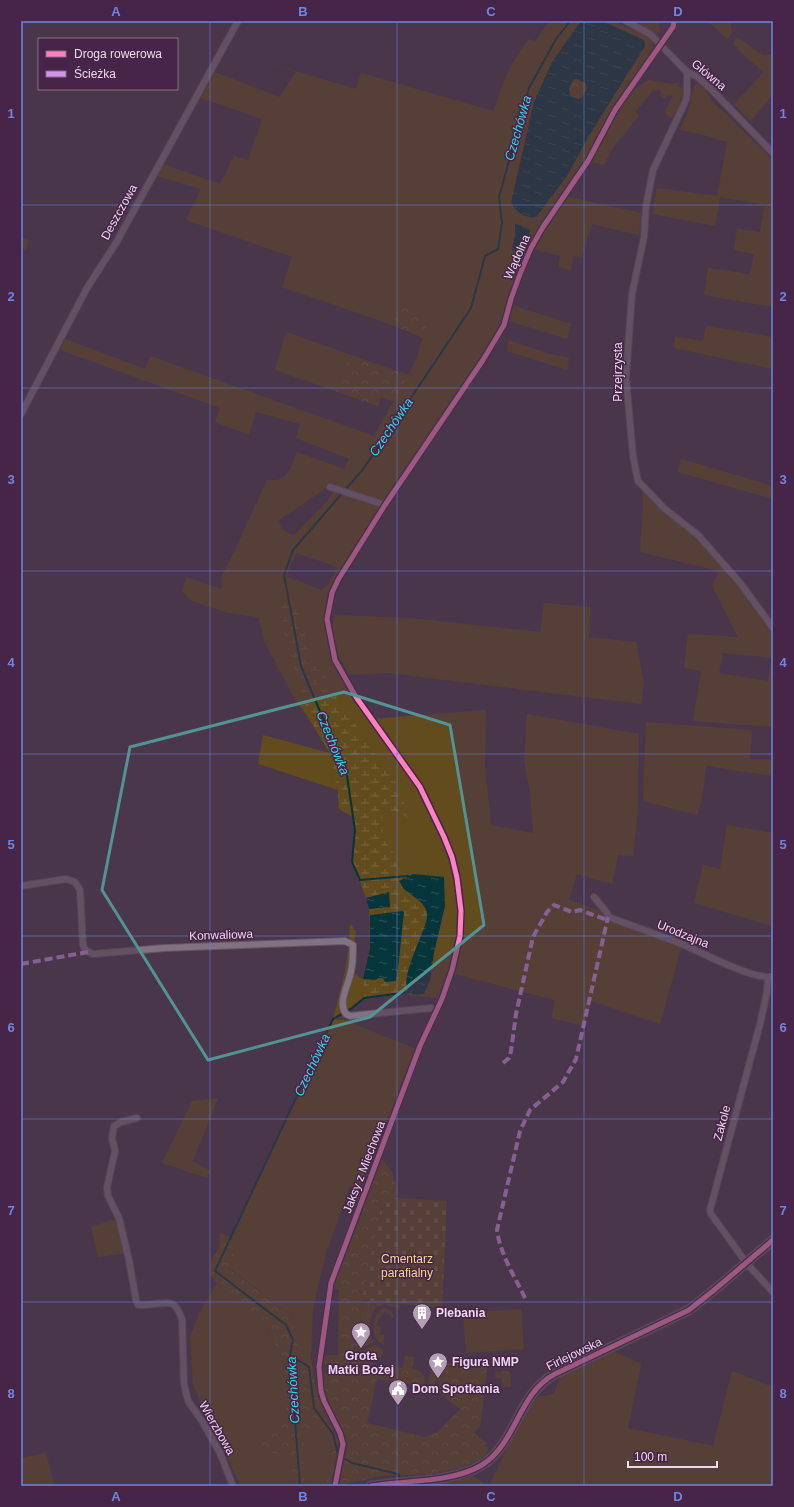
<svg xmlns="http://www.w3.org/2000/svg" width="794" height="1507" font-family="Arial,sans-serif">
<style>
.green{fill:#624b1d;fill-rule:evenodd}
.forest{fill:url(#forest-crowns)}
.wetland{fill:url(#wetland-marsh)}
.cemetery{fill:url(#cemetery-stones)}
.water{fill:url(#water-ripples);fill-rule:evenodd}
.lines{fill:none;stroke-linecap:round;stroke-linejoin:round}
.stream{stroke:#07353c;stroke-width:2}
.street-casing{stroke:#655465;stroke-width:8}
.secondary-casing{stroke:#655465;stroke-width:11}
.street{stroke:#817281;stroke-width:6}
.secondary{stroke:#817281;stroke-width:9}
.quiet{stroke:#d193ec;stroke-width:4;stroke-dasharray:8 4;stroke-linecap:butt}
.cycleway-casing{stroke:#472548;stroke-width:8}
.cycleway{stroke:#ff80c0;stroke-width:5}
.marked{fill:none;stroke:#529394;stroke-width:3;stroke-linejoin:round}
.grid{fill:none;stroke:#7085e1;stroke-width:1;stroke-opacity:0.55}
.labels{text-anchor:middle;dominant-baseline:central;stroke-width:3;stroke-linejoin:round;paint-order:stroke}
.street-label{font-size:12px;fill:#edd8ee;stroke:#472548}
.park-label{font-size:12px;fill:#f8d790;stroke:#472548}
.poi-label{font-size:12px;font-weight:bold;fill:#edd8ee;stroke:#472548;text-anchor:start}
.water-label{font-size:13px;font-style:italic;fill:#35d7e7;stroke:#472548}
.neatline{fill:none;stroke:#7085e1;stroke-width:1.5}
.grid-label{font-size:13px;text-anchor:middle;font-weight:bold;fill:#7085e1}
</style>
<defs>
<pattern id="forest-crowns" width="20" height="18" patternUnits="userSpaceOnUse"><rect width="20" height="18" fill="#624b1d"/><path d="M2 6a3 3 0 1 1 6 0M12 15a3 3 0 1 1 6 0" fill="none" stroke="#79643e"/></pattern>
<pattern id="wetland-marsh" width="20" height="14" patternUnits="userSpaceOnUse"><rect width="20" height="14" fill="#624b1d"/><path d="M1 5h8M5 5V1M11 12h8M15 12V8" fill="none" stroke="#79643e"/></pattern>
<pattern id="cemetery-stones" width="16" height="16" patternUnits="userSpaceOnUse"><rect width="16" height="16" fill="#624b1d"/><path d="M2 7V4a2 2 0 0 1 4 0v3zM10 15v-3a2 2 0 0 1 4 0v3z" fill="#79643e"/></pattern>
<pattern id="water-ripples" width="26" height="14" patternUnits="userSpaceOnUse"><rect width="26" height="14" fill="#07353c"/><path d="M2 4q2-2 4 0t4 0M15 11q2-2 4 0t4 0" fill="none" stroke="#2b5258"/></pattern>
</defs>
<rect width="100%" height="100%" fill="#4a374b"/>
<g class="green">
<path d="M549,21H614L650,38L652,40L653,48L599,132L583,163L537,229L521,263L508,299L501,327L489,348L354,549L333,584L328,606L329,608C322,649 353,685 371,719L486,710L485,765L491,825L533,833L530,793L524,760L527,714L639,734L638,809L633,856L618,855L612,884L577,874L569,900L607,913L682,945L660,1024L591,1001L584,1026L552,1018L554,1000L451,973L442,999L408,995L409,991L365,998L352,1008L334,1019L344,1020L416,1049L359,1188L350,1186L326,1253L313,1309L311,1358L300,1353L291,1315L228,1267L236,1249L231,1238L333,1019L345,972L349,943L350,923L356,932L353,954L355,974L363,979L370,948L369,909L390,907L389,892L366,898L360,880L352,862L355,830L353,817L339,809L338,790L258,764L263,735L330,753L311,722L293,696L264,641L259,618L250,616L229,613L204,605L190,600L182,591L186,577L221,589L222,575L234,552L267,480C271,480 277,481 280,479C290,475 293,461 297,452L344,469L349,459L296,438L300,424L256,412L249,435L215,422L220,408L60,350L65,339L145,369L150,356L374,436L416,360L428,321L401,303L392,325L282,287L292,257L186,220L201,189L157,176L163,164L220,184L234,156L248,160L262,119L201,98L215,72L279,97L296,72L261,61L356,89L361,73L493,111L506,76L518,54L529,39L535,42ZM515,224L528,228L530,231L522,249H512L515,236ZM329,486L337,487L328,500L293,536L281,528L279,520ZM296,553L338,567L328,585L321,590L286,576Z"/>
<polygon points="637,21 658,21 660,31 657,35"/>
<polygon points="708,21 730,21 732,33 727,39"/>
<polygon points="737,37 763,55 773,55 773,95 750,121 734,104 764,72 742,54 733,43"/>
<path d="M648,80C658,81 668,85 678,83L677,86L681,88L682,84C685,97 678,107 672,118L667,115L665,111L673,96L668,95L664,98L660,95L662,92L658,89L656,91L654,89L636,111L638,117L612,149L604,165L588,161L623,98Z"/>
<path d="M696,83L702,85L712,101L773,160V307L704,295L708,268L750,274L754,254L734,250L737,229L760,232L765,205L720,197L715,226L652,214L657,188L717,196L727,142L700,134L680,130C683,122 688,113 690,105C692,98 692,89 696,83Z"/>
<polygon points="564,196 642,213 639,235 592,224 581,257 573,256 571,270 558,267 560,256 531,248"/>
<polygon points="21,237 29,240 26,250 21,248"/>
<polygon points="512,305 571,324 567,339 509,321"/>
<polygon points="706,326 773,337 773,369 674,348 675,336 703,341"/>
<polygon points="286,332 408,375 349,357 343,374 340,373 335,391 275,370"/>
<polygon points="509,340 550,354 569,358 567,370 507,351"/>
<polygon points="681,459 773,486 773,499 678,472"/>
<polygon points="642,490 665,512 697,538 739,586 773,632 773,658 723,653 719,673 768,681 771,663 773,664 773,727 693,721 701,671 684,668 688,634 738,637 712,586 719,571 640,552 643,505"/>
<path d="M544,603L591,607L589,637L636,642L644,683L641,704L388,673L349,675C345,668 340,661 337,653C332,642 332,627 334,615L409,618L540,632Z"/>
<polygon points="646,722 752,730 750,759 773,760 773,776 706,766 702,800 697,815 643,801"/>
<polygon points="727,825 773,833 773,926 694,903 703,865 720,869"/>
<polygon points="218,1098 193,1161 211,1171 207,1178 162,1163 192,1101"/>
<polygon points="119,1218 127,1253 98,1257 91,1227"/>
<polygon points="217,1284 260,1318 283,1359 288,1399 284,1421 289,1451 293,1486 241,1486 193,1385 190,1337 201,1309"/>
<path d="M362,1301L371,1302L376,1307C368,1317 369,1332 373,1343L363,1347L360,1346V1350L362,1351L375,1345L383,1350L382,1358L368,1356L367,1362L357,1361Z"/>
<polygon points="372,1302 400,1305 400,1309 384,1304 377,1307"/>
<path d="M384,1308L392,1311L394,1317L392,1318L389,1313L384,1312L378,1320L376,1327L380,1326L381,1332L379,1334L380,1335H384V1345C369,1341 371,1314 384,1308Z"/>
<polygon points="521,1309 524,1349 466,1353 463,1313"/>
<polygon points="612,1350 641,1364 628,1428 713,1446 732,1371 773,1387 773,1486 489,1486 508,1446 536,1397 554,1394 560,1376"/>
<polygon points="319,1428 327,1437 332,1449 326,1486 305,1486 303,1469 304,1430"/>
<polygon points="46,1453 54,1484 21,1486 21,1458"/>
<polygon points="473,1476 488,1486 407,1486"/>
</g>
<g class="forest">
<circle cx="577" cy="88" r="5.5"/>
<polygon points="400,303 411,307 428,321 423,338 392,325"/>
<polygon points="349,357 409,375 394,402 381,397 378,406 335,391 340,373 343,373"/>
<polygon points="382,1160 392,1172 398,1191 395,1198 382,1203 362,1300 356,1361 376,1363 369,1365 322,1364 322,1356 338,1355 339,1289 333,1289"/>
<polygon points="220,1233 231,1238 236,1249 228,1268 291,1315 300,1353 311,1358 315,1385 323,1410 338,1441 332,1486 326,1486 332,1449 327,1437 319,1428 304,1430 303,1469 305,1486 293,1486 289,1451 276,1455 258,1441 284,1421 288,1399 283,1359 260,1318 217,1284 211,1276 211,1261 219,1248"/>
<path d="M405,1356L414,1357L412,1369C421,1370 426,1374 424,1384L422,1386L377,1379L367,1423L424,1437L438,1432L460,1409L438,1392L439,1377H436L434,1391L427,1389L432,1362L465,1364L488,1363L480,1427L474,1433L486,1443L488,1451L480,1460L468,1466L431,1474L380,1476L339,1486L348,1444L327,1400L321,1373L388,1368L390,1366L403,1368Z"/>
<polygon points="510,1371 511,1387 502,1387 502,1378 496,1378 495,1372"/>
</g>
<polygon class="wetland" points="277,599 301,606 302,624 310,653 320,666 337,699 401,790 408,817 387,809 380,821 386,843 396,856 399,881 403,888 421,901 428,913 427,921 409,991 364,998 363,979 375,980 379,978 383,978 385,982 396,981 401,954 403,911 370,915 369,909 390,907 389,892 366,898 360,880 352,862 355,830 353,817 339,809 338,790 330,753 311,722 289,653"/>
<polygon class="cemetery" points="395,1198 447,1201 442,1308 362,1300 382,1202"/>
<g class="water">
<path d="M581,21H602L644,40L645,46L590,134L567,176L537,216C530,220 515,213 512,204C511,202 512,200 512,198L534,102L552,62ZM577,79L585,83L587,88L582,98L578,99L570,96L569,88L573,80Z"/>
<polygon points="515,224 528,228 530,231 527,240 519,251 513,251 512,249 515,236"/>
<path d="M413,874L444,877L445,906L434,953L430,980L424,994C381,1003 431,927 427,913C424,900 412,897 404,889C402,887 401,883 399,881Z"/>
<polygon points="389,892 390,907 369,909 366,898"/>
<path d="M403,911L404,913C401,936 400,958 396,981L385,982L383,978H379L375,980L363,979L370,948V915Z"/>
</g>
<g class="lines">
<g class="stream">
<polyline points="409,877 408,876 360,880 352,862 355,830 347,776 301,666 284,575 293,550 364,468 471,308 485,256 498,249 502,223 499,197 529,88 556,39 570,21"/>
<polyline points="290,1355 309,1367 314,1408 333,1434 338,1455 352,1463 398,1474 400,1477"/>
<polyline points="300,1486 290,1355 293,1340 286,1325 215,1271 333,1019 352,1008 364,998 409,992"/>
</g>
<defs>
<g id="street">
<polyline points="626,21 650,34 687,72 696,76 710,88 773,153"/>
<polyline points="687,72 687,93 686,100 653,170 646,206 644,237 632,294 626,377 633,456 638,481 665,509 698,535 741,584 773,628"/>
<polyline points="21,414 87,288 116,243 238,21"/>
<polyline points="330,487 385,505 483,360 504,325 511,299 520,274 531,248 543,227 588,161 615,110 668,34 673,27 674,21"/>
<path d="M21,886L66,879L75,882L80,890L83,945L85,950L93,954L164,948L345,941L353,945C353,954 353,963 351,971C349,985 337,1002 346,1014L350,1016L360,1015L431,1008L437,1010"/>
<path d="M594,897L607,913L608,917C633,926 659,935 684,945C705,954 751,979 773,977"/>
<polyline points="768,978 767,992 760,1024 710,1210 711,1214 748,1265 773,1292"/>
<path d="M137,1118L121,1122L114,1126L112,1138L115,1151L107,1187L108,1196L119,1218L129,1260L136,1300L138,1305C143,1305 149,1305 154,1304C172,1302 175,1301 182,1319L184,1384L188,1401L202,1421L220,1453L233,1486"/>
<polyline points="335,1486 343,1444 340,1433 324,1401 321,1391 319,1367 331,1283 420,1046 442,999 452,970 460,936 461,911 457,878 452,857"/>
</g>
<path id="secondary" d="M371,1486C405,1480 452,1483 482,1465C517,1443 518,1393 555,1374L689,1310L713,1291L773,1240"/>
</defs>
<use href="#street" class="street-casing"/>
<use href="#secondary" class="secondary-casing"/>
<use href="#street" class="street"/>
<use href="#secondary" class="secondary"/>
<g class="quiet">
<polyline points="21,964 88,952"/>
<polyline points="503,1063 509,1058 511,1051 516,1014 533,937 547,912 554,905 572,912 580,910 607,920"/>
<path d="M525,1298C515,1277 500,1254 497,1230L520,1131L530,1110L563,1082L576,1059L608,917"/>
</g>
<defs>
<g id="cycleway">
<polyline points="335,1486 343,1444 340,1433 324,1401 321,1391 319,1367 331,1283 420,1046 442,999 452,970 460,936 461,911 457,878 452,857 444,837 420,787 356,697 335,660 327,619 332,593 338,580 385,505 483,360 504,325 511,299 520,274 531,248 543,227 588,161 615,110 668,34 673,27 674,21"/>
<path d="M371,1486C405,1480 452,1483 482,1465C517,1443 518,1393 555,1374L689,1310L713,1291L773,1240"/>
</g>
</defs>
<use href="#cycleway" class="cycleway-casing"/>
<use href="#cycleway" class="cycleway"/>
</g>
<path d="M0 0H794V1507H0ZM344,692L450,725L484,925L370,1017L208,1060L102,890L130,747Z" fill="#4a374b" fill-opacity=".55" fill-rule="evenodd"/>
<path class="marked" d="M344,692L450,725L484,925L370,1017L208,1060L102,890L130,747Z"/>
<path class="grid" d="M210,21V1486M397,21V1486M584,21V1486M21,205H773M21,388H773M21,571H773M21,754H773M21,936H773M21,1119H773M21,1302H773"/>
<defs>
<symbol id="building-pin" viewBox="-11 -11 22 30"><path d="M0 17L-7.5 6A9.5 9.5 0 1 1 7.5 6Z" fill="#b4a0b5" stroke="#472548"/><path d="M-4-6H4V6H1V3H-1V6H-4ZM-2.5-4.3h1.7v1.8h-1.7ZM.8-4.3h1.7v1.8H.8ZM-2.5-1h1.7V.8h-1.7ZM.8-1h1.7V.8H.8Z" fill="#fff"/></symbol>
<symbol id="sight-pin" viewBox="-11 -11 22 30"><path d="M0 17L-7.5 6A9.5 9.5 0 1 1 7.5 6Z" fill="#b4a0b5" stroke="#472548"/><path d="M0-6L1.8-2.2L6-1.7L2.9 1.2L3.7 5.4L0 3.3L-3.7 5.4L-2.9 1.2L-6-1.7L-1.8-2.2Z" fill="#fff"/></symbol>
<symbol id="civic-pin" viewBox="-11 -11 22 30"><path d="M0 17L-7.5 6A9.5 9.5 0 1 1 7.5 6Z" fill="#b4a0b5" stroke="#472548"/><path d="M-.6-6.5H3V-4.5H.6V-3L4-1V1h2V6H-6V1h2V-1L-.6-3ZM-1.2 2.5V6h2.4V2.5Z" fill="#fff"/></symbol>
</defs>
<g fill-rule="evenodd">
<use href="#building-pin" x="411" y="1302" width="22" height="30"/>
<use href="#sight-pin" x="350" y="1321" width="22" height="30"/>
<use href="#sight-pin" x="427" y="1351" width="22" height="30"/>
<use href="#civic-pin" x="387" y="1378" width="22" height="30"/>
</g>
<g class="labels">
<g class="street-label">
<text transform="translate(709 75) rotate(40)">Główna</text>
<text transform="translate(119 212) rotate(-61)">Deszczowa</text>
<text transform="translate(517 257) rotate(-66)">Wądolna</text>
<text transform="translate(618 372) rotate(-90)">Przejrzysta</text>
<text transform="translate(683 934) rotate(22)">Urodzajna</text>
<text transform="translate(221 935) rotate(-2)">Konwaliowa</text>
<text transform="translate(722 1123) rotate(-75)">Zakole</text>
<text transform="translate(364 1167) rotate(-69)">Jaksy z Miechowa</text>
<text transform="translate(574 1354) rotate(-26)">Firlejowska</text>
<text transform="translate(217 1428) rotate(60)">Wierzbowa</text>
</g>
<g class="park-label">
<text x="407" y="1259">Cmentarz<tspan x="407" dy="14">parafialny</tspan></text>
</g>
<g class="poi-label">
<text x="436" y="1313">Plebania</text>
<text x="361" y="1356" text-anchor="middle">Grota<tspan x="361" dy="14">Matki Bożej</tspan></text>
<text x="452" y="1362">Figura NMP</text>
<text x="412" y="1389">Dom Spotkania</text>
</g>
<g class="water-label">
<text transform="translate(518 128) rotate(-74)">Czechówka</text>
<text transform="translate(391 427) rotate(-56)">Czechówka</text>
<text transform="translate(333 743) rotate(68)">Czechówka</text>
<text transform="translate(312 1065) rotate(-65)">Czechówka</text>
<text transform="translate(293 1390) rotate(-93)">Czechówka</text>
</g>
</g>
<rect width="794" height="1507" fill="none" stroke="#472548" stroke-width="44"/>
<rect x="38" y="38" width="140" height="52" fill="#472548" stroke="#896d8a"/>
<rect x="46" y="51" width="20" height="6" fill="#ff80c0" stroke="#896d8a"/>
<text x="74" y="58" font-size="12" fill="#edd8ee">Droga rowerowa</text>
<rect x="46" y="71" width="20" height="6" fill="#d193ec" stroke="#896d8a"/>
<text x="74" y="78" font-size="12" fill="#edd8ee">Ścieżka</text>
<path d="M628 1461v6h89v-6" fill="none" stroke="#edd8ee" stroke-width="2"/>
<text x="634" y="1461" font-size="12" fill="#edd8ee" stroke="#472548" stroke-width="3" paint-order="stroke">100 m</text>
<rect x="22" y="22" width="750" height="1463" class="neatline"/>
<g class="grid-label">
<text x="116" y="16">A</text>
<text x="303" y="16">B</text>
<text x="491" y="16">C</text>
<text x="678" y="16">D</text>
<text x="11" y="118">1</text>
<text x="783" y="118">1</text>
<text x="11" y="301">2</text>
<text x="783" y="301">2</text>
<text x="11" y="484">3</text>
<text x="783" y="484">3</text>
<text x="11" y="667">4</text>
<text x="783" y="667">4</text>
<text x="11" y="849">5</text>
<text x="783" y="849">5</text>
<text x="11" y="1032">6</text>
<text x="783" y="1032">6</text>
<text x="11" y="1215">7</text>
<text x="783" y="1215">7</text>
<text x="11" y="1398">8</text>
<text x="783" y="1398">8</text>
<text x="116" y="1501">A</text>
<text x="303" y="1501">B</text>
<text x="491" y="1501">C</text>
<text x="678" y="1501">D</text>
</g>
</svg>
